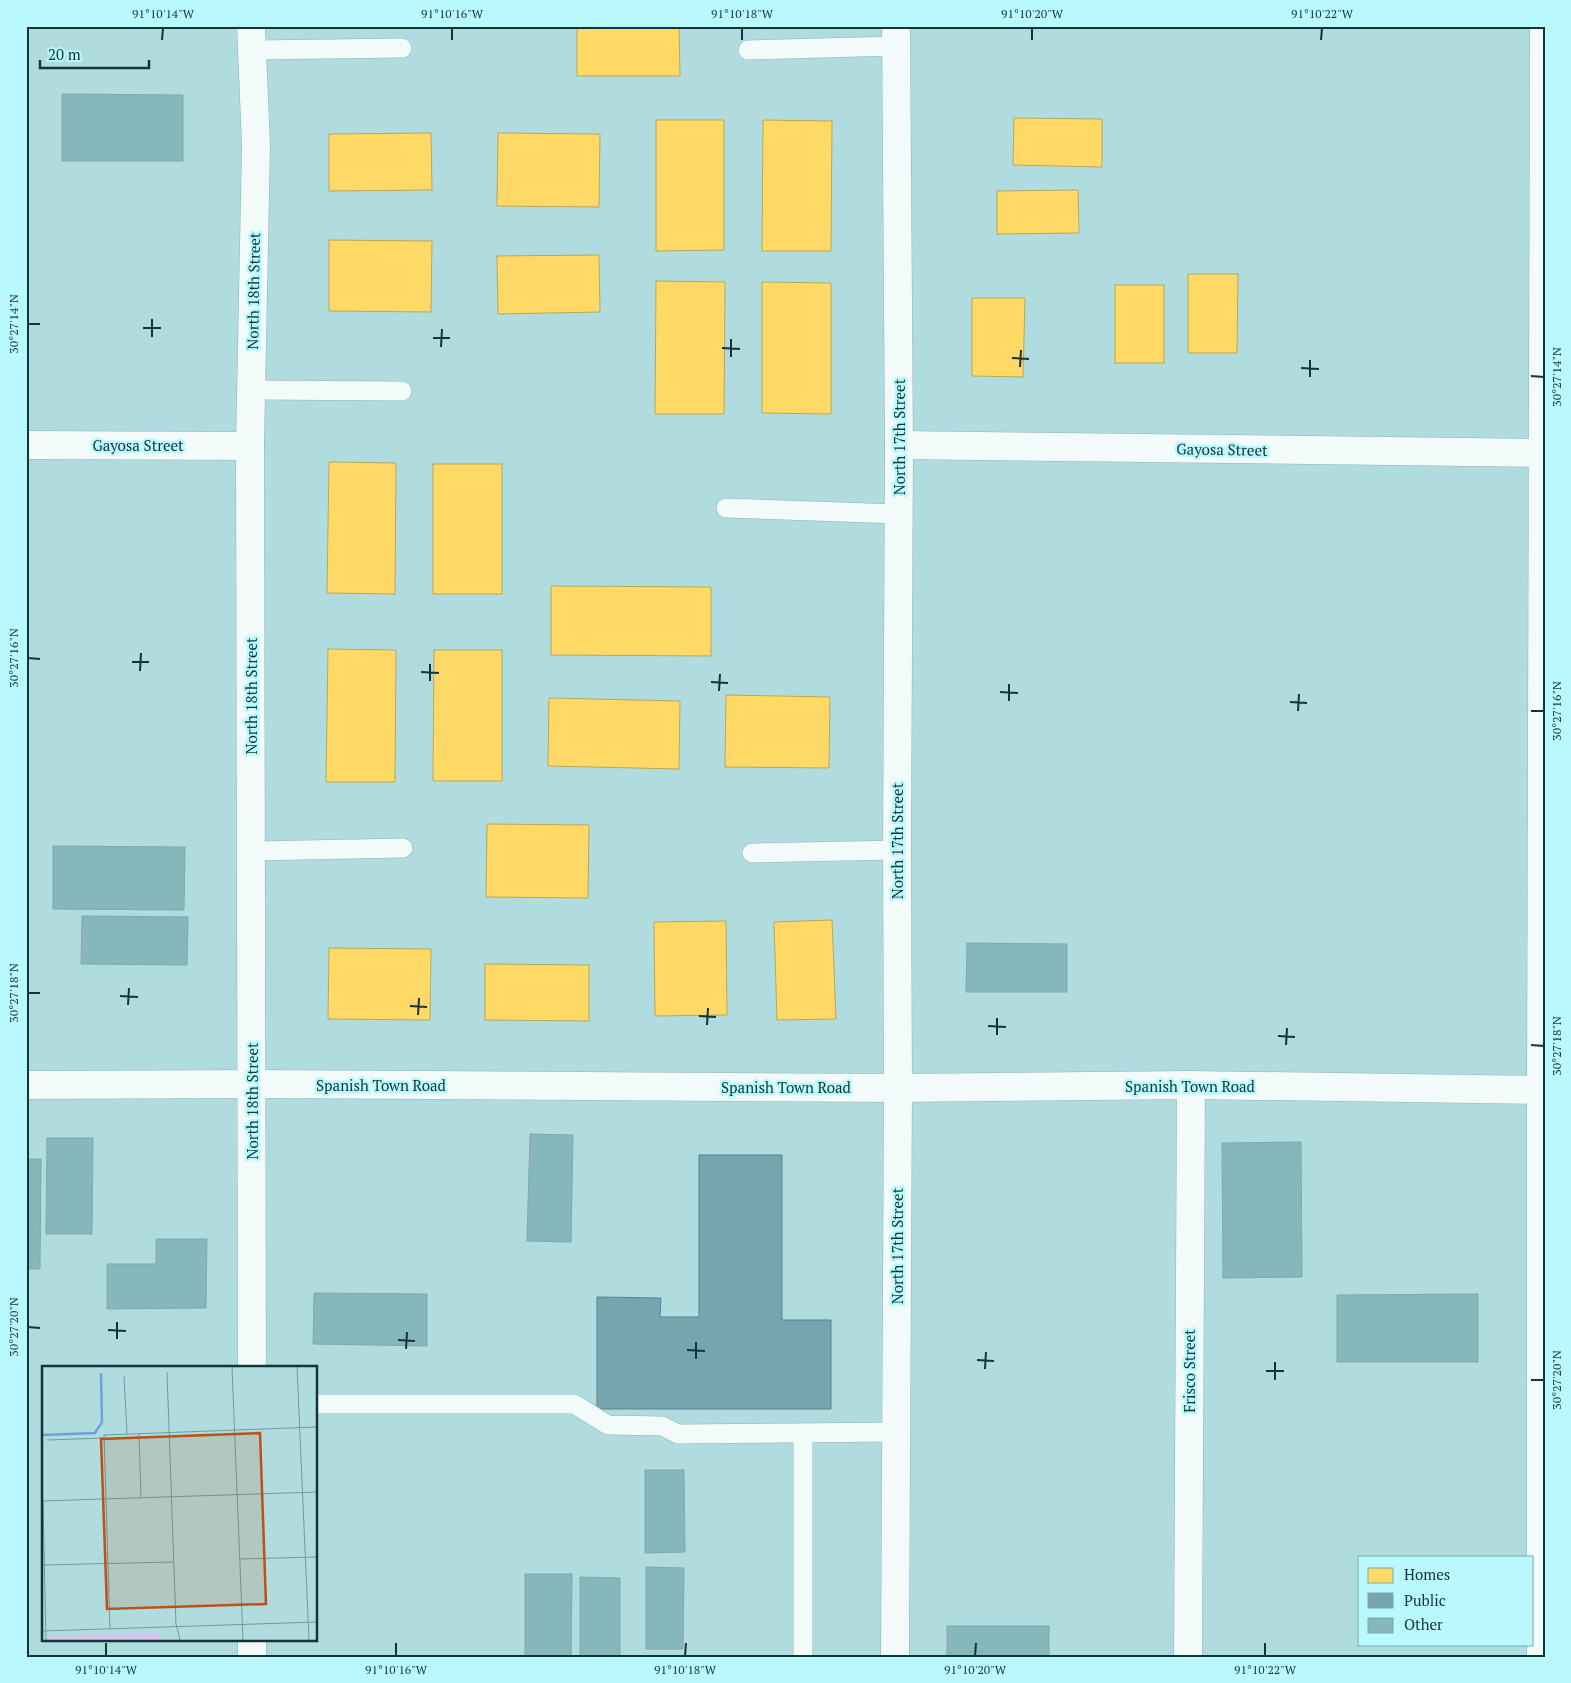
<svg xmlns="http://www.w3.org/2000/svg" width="1571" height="1683" font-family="'PT Serif',serif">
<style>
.homes{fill:#ffd966;stroke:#b8a858}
.public{fill:#76a5af;stroke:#58838b}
.building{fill:#85b7bb;stroke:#84a7aa}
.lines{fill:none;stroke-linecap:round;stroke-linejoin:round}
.lane-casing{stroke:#8eb2b5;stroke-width:20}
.street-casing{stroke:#8eb2b5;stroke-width:29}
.secondary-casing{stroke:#8eb2b5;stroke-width:29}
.lane{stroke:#f3fafa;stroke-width:19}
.street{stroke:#f3fafa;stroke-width:28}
.secondary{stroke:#f3fafa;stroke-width:28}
.ticks{fill:none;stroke:#133538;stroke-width:2}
.labels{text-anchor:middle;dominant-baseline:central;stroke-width:5;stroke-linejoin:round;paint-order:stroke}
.street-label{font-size:15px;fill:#133538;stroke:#b9f9fd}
.inset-river{fill:none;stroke:#749fd4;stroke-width:2.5}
.inset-road{fill:none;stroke:#71999d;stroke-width:1}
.view{fill:#bd5215;fill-opacity:0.15;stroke:#bd5215;stroke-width:2.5}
.inset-edge{fill:none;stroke:#133538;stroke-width:2.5}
.neatline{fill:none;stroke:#133538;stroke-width:2}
.ticks-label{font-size:12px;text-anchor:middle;fill:#133538}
</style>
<rect width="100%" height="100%" fill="#b0dce0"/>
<g class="homes">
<polygon points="577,26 679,26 680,76 577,76"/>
<polygon points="1014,118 1102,119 1102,167 1013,165"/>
<polygon points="656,120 724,120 724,250 656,251"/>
<polygon points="763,120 832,121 831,251 762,251"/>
<polygon points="431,133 432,190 329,191 329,134"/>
<polygon points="498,133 600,134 599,207 497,206"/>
<polygon points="1078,190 1079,233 997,234 997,191"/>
<polygon points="329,240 432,241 431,312 329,311"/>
<polygon points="599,255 600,312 498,314 497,256"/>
<polygon points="1188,274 1238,274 1237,353 1188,353"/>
<polygon points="656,281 725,282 724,414 655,414"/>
<polygon points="762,282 831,283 831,414 762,413"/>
<rect x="1115" y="285" width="49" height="78"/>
<polygon points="972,298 1025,298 1023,377 972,376"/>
<polygon points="329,462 396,463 395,594 327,593"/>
<rect x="433" y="464" width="69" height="130"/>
<polygon points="551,586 711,587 711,656 551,655"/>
<polygon points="328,649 396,650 395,782 326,782"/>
<polygon points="434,650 502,650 502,781 433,781"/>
<polygon points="726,695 830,697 829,768 725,767"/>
<polygon points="549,698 680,701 679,769 548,766"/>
<polygon points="487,824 589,825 588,898 486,897"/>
<polygon points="832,920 836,1019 777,1020 774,922"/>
<polygon points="726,921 727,1015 655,1016 654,922"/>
<polygon points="329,948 431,949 430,1020 328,1019"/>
<polygon points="485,964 589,965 589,1021 485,1020"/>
</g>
<polygon class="public" points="699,1155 782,1155 782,1320 831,1320 831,1409 597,1409 597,1297 661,1298 660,1317 699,1317"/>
<g class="building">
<polygon points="62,94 183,95 183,161 62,161"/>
<polygon points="53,846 185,847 184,910 53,909"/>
<polygon points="82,916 188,917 187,965 81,964"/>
<polygon points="967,943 1067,944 1067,992 966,992"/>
<polygon points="530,1134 573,1135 571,1242 527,1241"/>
<polygon points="47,1138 93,1138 92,1234 46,1234"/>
<polygon points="1301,1142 1302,1277 1223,1278 1222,1143"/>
<polygon points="26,1159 41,1159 40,1269 26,1269"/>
<polygon points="156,1239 207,1239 206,1308 107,1309 107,1264 156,1264"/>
<polygon points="314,1293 427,1294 427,1346 313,1344"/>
<polygon points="1478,1294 1478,1362 1337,1362 1337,1295"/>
<polygon points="645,1470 684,1470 685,1552 645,1553"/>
<polygon points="646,1567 684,1568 683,1649 646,1649"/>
<polygon points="525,1574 572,1574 571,1657 525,1657"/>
<polygon points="580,1577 620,1578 620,1657 580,1657"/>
<rect x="947" y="1626" width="102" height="31"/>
</g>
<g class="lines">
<defs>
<g id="lane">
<polyline points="252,50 402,48"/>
<polyline points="748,50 896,46"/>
<polyline points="251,390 402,391"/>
<polyline points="726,508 899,514"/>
<polyline points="251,851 403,848"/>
<polyline points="752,853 897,850"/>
<polyline points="316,1404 574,1404 608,1425 662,1426 678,1434 895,1432"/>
<polyline points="803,1657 803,1433"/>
</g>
<g id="street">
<polyline points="251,26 256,145 250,446 252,1367"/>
<polyline points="26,445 250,446"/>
<polyline points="899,445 1545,453"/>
<polyline points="252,1639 252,1657"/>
<polyline points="895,1657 898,1088 897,850 899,445 896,26"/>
<polyline points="1188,1657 1191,1085"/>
<polyline points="1541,1657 1541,1090 1544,26"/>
</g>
<polyline id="secondary" points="26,1085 252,1084 898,1088 1191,1085 1545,1090"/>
</defs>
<use href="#lane" class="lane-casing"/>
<use href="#street" class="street-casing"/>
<use href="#secondary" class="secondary-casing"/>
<use href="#lane" class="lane"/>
<use href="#street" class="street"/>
<use href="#secondary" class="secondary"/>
</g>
<path class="ticks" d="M162,40L163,28M452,40V28M742,40V28M1032,40V28M1321,40L1322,28M28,324H40M143,328H161M152,337V319M433,338H450M441,347L442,329M722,348L740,349M731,357V339M1012,358L1029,359M1020,367L1021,350M1301,368L1319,369M1531,376L1544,377M1310,377V360M28,658L40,659M132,662H149M140,671L141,653M421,672L439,673M430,681V664M711,682L728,683M719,691L720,674M1000,692L1018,693M1009,701V684M1290,702L1307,703M1298,711L1299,694M1531,711H1544M28,993H40M120,996L138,997M128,1005L129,988M410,1006L427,1007M418,1015L419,998M699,1016L716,1017M707,1025L708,1008M988,1026L1006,1027M997,1035V1018M1278,1036L1295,1037M1286,1045L1287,1028M1531,1045L1544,1046M28,1327L40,1328M108,1330L126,1331M117,1339V1322M398,1340L415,1341M406,1349L407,1332M687,1350L705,1351M696,1359V1342M977,1360L994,1361M985,1369L986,1352M1266,1371H1284M1275,1380V1362M1531,1380H1544M106,1656V1643M396,1656V1643M685,1656L686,1643M975,1656L976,1643M1265,1656V1643"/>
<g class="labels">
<g class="street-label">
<text transform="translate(253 291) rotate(-89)">North 18th Street</text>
<text transform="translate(899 437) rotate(-90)">North 17th Street</text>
<text x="138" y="445">Gayosa Street</text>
<text transform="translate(1222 449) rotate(1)">Gayosa Street</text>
<text transform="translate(251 696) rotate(-90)">North 18th Street</text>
<text transform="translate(897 841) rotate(-90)">North 17th Street</text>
<text x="381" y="1085">Spanish Town Road</text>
<text x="1190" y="1086">Spanish Town Road</text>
<text x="786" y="1087">Spanish Town Road</text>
<text transform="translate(252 1101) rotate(-90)">North 18th Street</text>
<text transform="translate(897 1246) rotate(-90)">North 17th Street</text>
<text transform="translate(1189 1371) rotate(-90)">Frisco Street</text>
</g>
</g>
<g transform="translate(42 1366)">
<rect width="275" height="275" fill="#b0dce0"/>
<path d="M118,267L119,274H8V270Z" fill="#d3c5ee"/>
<path class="inset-river" d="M0,69L53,67L60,56L59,7"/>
<path class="inset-road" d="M190,1L201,274M255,1L267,274M125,6L134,258L138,274M82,10L85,68M97,68L99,132M5,74L62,72M0,135L275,126M1,135L4,274M197,193L275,191M2,199L131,196M68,263L62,69L275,61M0,265L275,256"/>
<path class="view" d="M218,67L224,238L65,243L59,73Z"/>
<rect width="275" height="275" class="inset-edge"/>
</g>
<rect width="1571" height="1683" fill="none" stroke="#b9f9fd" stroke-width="55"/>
<rect x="1358" y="1556" width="175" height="90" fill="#b9f9fd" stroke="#77abae"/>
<rect x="1368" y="1568" width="25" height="15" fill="#ffd966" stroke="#77abae"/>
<text x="1404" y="1580" font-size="15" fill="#133538">Homes</text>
<rect x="1368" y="1593" width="25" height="15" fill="#76a5af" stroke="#77abae"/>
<text x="1404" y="1606" font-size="15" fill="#133538">Public</text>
<rect x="1368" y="1618" width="25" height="15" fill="#85b7bb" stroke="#77abae"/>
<text x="1404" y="1630" font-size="15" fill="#133538">Other</text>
<path d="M40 60v8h109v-8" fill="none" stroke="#133538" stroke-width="2.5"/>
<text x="48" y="60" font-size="15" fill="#133538" stroke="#b9f9fd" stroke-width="4" paint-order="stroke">20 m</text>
<rect x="28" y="28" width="1516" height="1628" class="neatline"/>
<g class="ticks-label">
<text x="163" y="18">91°10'14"W</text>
<text x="452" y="18">91°10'16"W</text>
<text x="742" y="18">91°10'18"W</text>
<text x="1032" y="18">91°10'20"W</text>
<text x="1322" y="18">91°10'22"W</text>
<text transform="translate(14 324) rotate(-90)" y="4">30°27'14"N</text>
<text transform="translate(1557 377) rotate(-90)" y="4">30°27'14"N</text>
<text transform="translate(14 658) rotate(-90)" y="4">30°27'16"N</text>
<text transform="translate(1557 711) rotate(-90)" y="4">30°27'16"N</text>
<text transform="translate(14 993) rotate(-90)" y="4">30°27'18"N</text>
<text transform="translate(1557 1046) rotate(-90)" y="4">30°27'18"N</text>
<text transform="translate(14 1327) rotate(-90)" y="4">30°27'20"N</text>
<text transform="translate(1557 1380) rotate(-90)" y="4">30°27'20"N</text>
<text x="106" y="1674">91°10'14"W</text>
<text x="396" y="1674">91°10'16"W</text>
<text x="685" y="1674">91°10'18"W</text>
<text x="975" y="1674">91°10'20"W</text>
<text x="1265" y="1674">91°10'22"W</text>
</g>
</svg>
